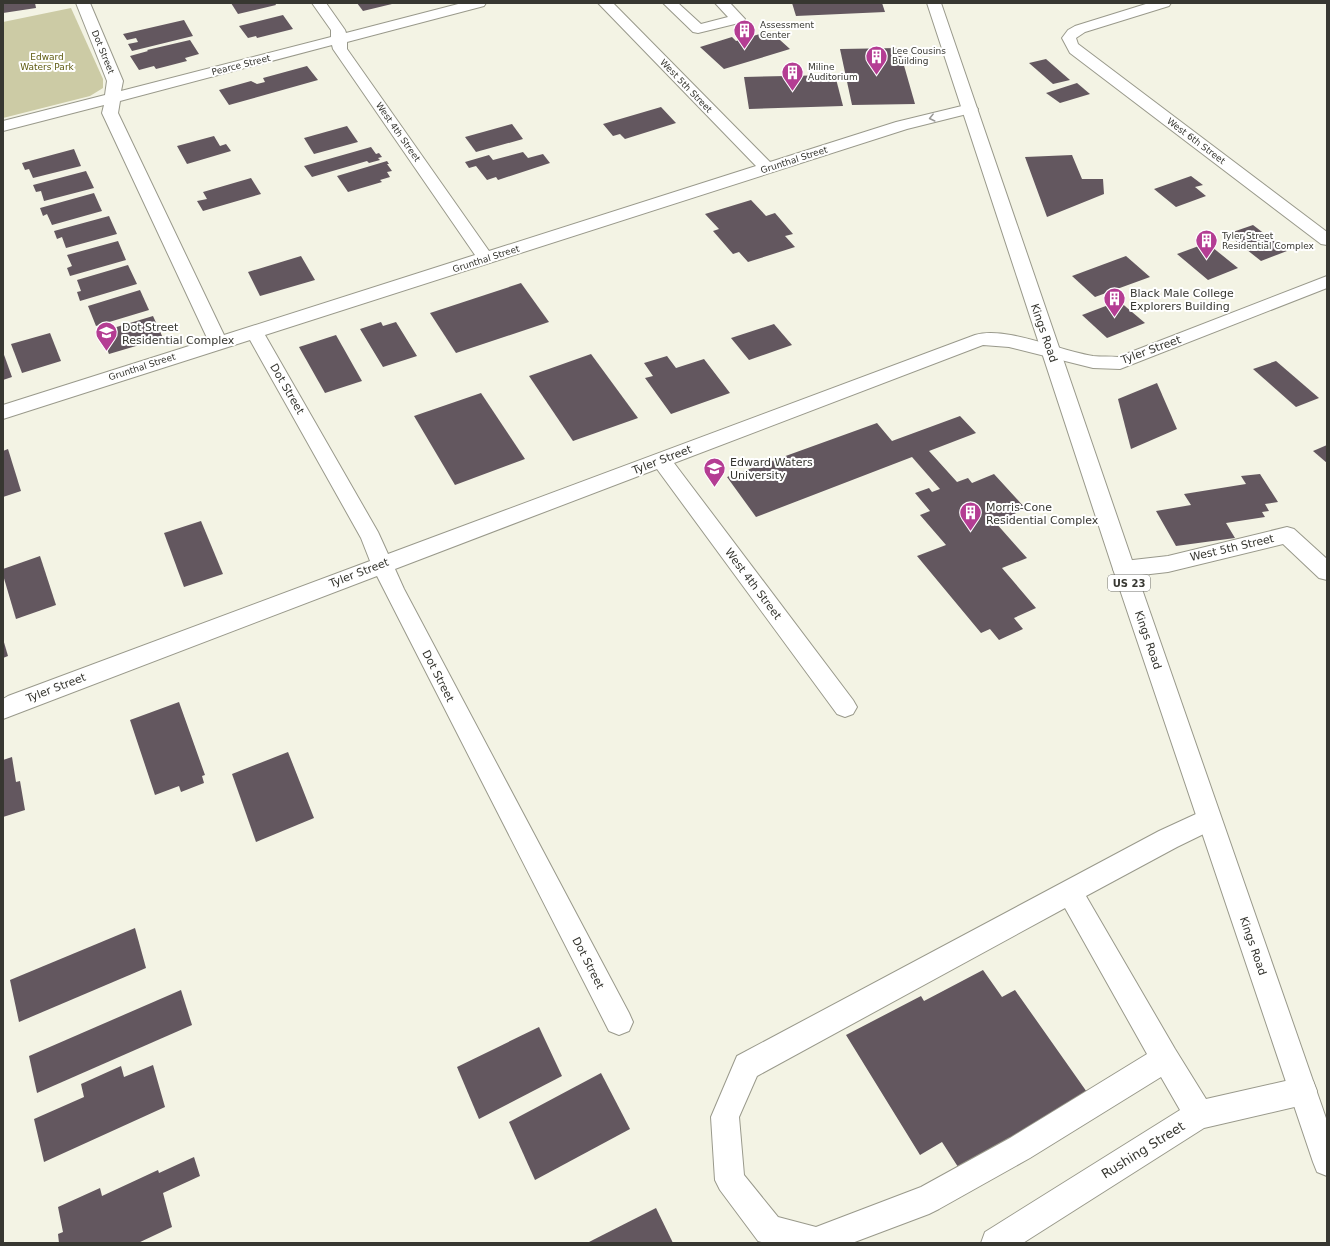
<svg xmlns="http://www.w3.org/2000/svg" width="1330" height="1246" font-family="'DejaVu Sans',sans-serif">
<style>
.green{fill:#cccba5}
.building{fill:#63575f}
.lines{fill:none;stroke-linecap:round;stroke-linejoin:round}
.minor-casing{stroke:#99998b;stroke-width:2}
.major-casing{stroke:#99998b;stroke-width:2}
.minor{fill:#fff;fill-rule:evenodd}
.major{fill:#fff;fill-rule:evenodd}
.oneway{stroke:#9b9b98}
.labels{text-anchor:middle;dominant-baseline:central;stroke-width:4;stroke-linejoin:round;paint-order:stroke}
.far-poi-label{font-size:9px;fill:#373731;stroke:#fff;text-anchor:start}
.far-street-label{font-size:9px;fill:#373731;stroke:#fff}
.far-park-label{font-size:9px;fill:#5d5a0f;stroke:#fff}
.shield{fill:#fff;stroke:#73736f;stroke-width:1}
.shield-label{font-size:10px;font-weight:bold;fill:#373731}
.poi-label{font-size:11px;fill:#373731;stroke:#fff;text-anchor:start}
.street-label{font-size:11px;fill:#373731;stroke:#fff}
.near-street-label{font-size:13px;fill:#373731;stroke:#fff}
</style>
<rect width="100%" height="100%" fill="#f3f3e4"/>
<polygon class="green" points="71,8 103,79 103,88 90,96 3,118 3,22"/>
<g class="building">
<polygon points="3,3 35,3 36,8 3,13"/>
<polygon points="231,3 275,3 276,5 238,14"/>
<polygon points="357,3 392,3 392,4 363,11"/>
<polygon points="792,3 882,3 885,12 796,16"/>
<polygon points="283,15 293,29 257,38 256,36 248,38 239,26"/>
<polygon points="184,20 193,36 132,51 128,44 138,42 136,38 127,40 123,34"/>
<polygon points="770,31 790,49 724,69 700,47 732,37 736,41"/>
<polygon points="190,40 199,54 185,58 187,61 156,69 154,66 139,70 130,56 148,51 147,50"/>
<polygon points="899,48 915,104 852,105 840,49"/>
<polygon points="1046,59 1070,80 1053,84 1029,63"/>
<polygon points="307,66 318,80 229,105 219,90 251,81 257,84 265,82 263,78"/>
<polygon points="835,75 843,106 749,109 744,77"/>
<polygon points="1077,83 1090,94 1060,103 1046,93"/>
<polygon points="661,107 676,123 625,139 620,134 613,136 603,124"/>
<polygon points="512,124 523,139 476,152 465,137"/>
<polygon points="347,126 358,142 314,154 304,138"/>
<polygon points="214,136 220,146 226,144 231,151 187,164 177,146"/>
<polygon points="371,147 376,154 379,153 382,157 378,158 380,160 369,163 367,161 312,177 304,166"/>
<polygon points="74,149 81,166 33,178 29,169 25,170 22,163"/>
<polygon points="523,152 528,158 543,154 550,163 498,180 496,177 487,180 476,166 469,168 465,162 489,155 493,160"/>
<polygon points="1072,155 1082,179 1103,179 1104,194 1047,217 1025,157"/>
<polygon points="387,161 389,164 387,164 392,171 387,172 390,177 380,180 382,182 348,192 337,176"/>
<polygon points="86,171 94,188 44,201 41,191 36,192 33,185"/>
<polygon points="1191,176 1203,185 1195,187 1206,196 1176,207 1154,189"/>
<polygon points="251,178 261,194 203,211 197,201 207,199 203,192"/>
<polygon points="94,193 102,211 52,225 47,214 43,216 40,208"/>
<polygon points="751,200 766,216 775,213 793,234 785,236 795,247 748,262 739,252 733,254 713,231 719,229 705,214"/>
<polygon points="109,216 117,234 66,248 62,237 57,239 54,231"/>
<polygon points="1253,225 1287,251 1261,261 1227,234"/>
<polygon points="118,241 126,260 70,276 67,268 72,266 67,255"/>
<polygon points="1207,243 1238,268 1208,280 1177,254"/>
<polygon points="301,256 315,280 260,296 248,272"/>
<polygon points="1126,256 1150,277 1095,297 1072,276"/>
<polygon points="128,265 137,284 80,301 77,292 81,291 77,280"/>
<polygon points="521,283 549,322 456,353 430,313"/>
<polygon points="140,290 149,310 96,326 88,306"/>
<polygon points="1119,301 1145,323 1107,338 1082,315"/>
<polygon points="153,316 163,338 109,354 100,332"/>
<polygon points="381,322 383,326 396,322 417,356 383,367 360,329"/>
<polygon points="774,324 792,345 749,360 731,338"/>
<polygon points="50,333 61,361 22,373 11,344"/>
<polygon points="336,335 362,381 325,393 299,347"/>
<polygon points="3,352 12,377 3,380"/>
<polygon points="591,354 638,418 573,441 529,376"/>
<polygon points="667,356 676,368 704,359 730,393 671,414 645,378 653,376 644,363"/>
<polygon points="1276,361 1319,398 1296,407 1253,369"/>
<polygon points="1157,383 1177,429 1131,449 1118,399"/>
<polygon points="481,393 525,459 455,485 414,416"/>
<polygon points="960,416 976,433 929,451 957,482 968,478 972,483 994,474 1026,509 995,522 1027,558 1002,568 1036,608 1014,618 1023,629 999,640 990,629 981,633 917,556 946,545 920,515 930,511 915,493 929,488 932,492 940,489 912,457 756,517 727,477 877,423 892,441"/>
<polygon points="1327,445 1327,463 1313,451"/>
<polygon points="8,449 21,491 3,497 3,451"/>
<polygon points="1260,474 1278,502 1265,504 1269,511 1262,512 1265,517 1226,523 1235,538 1176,546 1156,511 1191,505 1184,494 1246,484 1241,476"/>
<polygon points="201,521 223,574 184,587 164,533"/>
<polygon points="40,556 56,605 16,619 3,575 3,569"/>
<polygon points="3,639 8,656 3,658"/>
<polygon points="179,702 205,775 202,776 204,783 181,792 179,786 155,795 130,720"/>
<polygon points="288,752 314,818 256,842 232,774"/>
<polygon points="12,757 16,782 20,781 25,810 3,817 3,760"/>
<polygon points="135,928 146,968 19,1022 10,980"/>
<polygon points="983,970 1002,997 1015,990 1089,1095 960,1170 942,1142 920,1155 846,1035 921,996 924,1001"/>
<polygon points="181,990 192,1025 37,1093 29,1056"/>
<polygon points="539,1027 562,1076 479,1119 457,1067"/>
<polygon points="153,1065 165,1107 44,1162 34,1119 84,1097 81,1084 121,1066 124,1077"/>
<polygon points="601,1073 630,1129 535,1180 509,1122"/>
<polygon points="194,1157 200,1176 163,1193 172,1227 138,1243 59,1243 58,1234 63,1232 58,1207 100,1188 102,1196 158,1170 159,1173"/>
<polygon points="656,1208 673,1243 587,1243"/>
</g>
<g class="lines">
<defs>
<g id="minor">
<path d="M76,3H90L123,81L121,91L331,37V30L312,3H326L345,30L346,33L462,3H486L484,6L347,42V49L489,251L756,166L598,3H613L770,162L896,122L970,104L975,106L978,109L975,112L907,129L265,335L378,532L388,554L975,335C1007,326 1060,351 1093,356C1101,357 1110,356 1118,357L1327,276V288L1120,369L1093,368L1009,347L983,345L674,463L853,700L857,707L853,714L845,717L837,714L657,469L395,569L404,589L629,1013L633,1022L629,1031L619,1035L609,1031L377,576L3,719V699L8,696L370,561L361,538L250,340L3,419V405L208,340L102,113L104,105L3,131V121L105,95L107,81ZM332,45L333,49L475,255L224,335L118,113L120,101Z"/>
<polygon points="663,3 678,3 701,24 728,17 715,3 730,3 745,19 743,22 698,33 693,32"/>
<polygon points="1149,3 1171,3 1169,6 1085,32 1076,38 1078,44 1327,232 1327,245 1321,244 1070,53 1062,38 1068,30 1075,26"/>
<polygon points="1287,527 1294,529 1327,559 1327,580 1319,578 1283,544 1168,572 1124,577 1116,575 1113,569 1116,563 1124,561 1168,556"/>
<path d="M1209,808L1218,811L1221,819L1218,827L1177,847L1086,896L1175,1049L1206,1099L1303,1077L1313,1081L1317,1091L1313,1101L1303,1105L1204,1128L1023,1243H981L985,1232L1180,1110L1161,1077L1030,1158L939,1209L929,1214L852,1243H765L758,1241L720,1190L715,1180L711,1117L737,1056L1159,831ZM1065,908L1147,1054L1010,1138L921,1187L816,1227L778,1217L744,1175L739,1117L757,1076Z"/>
</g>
<polygon id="major" points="927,3 941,3 1135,569 1327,1121 1327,1176 1317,1172 1313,1162 1113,569"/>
</defs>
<use href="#minor" class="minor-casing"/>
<use href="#major" class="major-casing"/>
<use href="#minor" class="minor"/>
<use href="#major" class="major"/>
</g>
<defs><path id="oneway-chevron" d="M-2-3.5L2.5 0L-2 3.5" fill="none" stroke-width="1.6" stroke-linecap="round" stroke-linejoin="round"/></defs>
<use class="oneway" href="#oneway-chevron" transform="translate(932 118) rotate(166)"/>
<defs>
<symbol id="building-pin" viewBox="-11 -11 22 30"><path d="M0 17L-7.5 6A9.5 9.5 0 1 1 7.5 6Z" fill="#b43d93" stroke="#fff"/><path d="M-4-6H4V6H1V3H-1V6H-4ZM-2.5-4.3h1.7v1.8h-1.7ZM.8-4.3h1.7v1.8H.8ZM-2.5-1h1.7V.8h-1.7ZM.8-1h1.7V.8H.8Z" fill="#fff"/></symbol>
<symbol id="university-pin" viewBox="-11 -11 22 30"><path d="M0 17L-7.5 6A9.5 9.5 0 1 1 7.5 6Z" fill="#b43d93" stroke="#fff"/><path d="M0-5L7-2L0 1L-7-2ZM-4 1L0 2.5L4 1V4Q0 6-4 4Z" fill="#fff"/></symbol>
</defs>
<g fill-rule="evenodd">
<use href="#building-pin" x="732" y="18" width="25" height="34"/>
<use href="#building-pin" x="864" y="44" width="25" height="34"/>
<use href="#building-pin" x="780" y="60" width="25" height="34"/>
<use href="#building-pin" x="1194" y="228" width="25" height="34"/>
<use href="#building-pin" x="1102" y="286" width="25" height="34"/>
<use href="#university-pin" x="94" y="320" width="25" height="34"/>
<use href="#university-pin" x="702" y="456" width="25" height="34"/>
<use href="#building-pin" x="958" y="500" width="25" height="34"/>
</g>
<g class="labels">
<g class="far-poi-label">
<text x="760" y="25">Assessment<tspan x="760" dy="10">Center</tspan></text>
<text x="892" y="51">Lee Cousins<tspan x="892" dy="10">Building</tspan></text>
<text x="808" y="67">Miline<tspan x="808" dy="10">Auditorium</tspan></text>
<text x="1222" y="236">Tyler Street<tspan x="1222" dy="10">Residential Complex</tspan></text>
</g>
<g class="far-street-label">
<text transform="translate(103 52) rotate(68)">Dot Street</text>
<text transform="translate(241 65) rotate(-14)">Pearce Street</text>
<text transform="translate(686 86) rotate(46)">West 5th Street</text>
<text transform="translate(398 132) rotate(55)">West 4th Street</text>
<text transform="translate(1196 141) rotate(37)">West 6th Street</text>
<text transform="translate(794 160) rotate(-18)">Grunthal Street</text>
<text transform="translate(486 259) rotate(-18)">Grunthal Street</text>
<text transform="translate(142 367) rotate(-18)">Grunthal Street</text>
</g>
<g class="far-park-label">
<text x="47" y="57">Edward<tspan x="47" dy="10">Waters Park</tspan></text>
</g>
<rect class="shield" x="1108" y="575" width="42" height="16" rx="3"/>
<g class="shield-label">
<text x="1129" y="583">US 23</text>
</g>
<g class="poi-label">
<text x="1130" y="293">Black Male College<tspan x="1130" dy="13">Explorers Building</tspan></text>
<text x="122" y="327">Dot Street<tspan x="122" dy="13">Residential Complex</tspan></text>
<text x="730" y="462">Edward Waters<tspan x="730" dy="13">University</tspan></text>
<text x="986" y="507">Morris-Cone<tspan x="986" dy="13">Residential Complex</tspan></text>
</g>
<g class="street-label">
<text transform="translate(1044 333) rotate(71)">Kings Road</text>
<text transform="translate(1151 350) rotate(-20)">Tyler Street</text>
<text transform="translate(287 389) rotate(60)">Dot Street</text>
<text transform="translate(662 460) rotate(-21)">Tyler Street</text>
<text transform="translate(1232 548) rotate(-13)">West 5th Street</text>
<text transform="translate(359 573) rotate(-21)">Tyler Street</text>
<text transform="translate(753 584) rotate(53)">West 4th Street</text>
<text transform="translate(1148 640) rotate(71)">Kings Road</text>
<text transform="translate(438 676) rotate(63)">Dot Street</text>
<text transform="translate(56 688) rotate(-21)">Tyler Street</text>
<text transform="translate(1253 946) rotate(71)">Kings Road</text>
<text transform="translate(588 963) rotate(63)">Dot Street</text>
</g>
<g class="near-street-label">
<text transform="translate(1143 1150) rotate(-32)">Rushing Street</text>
</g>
</g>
<rect width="1330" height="1246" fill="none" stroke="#373731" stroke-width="8"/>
</svg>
